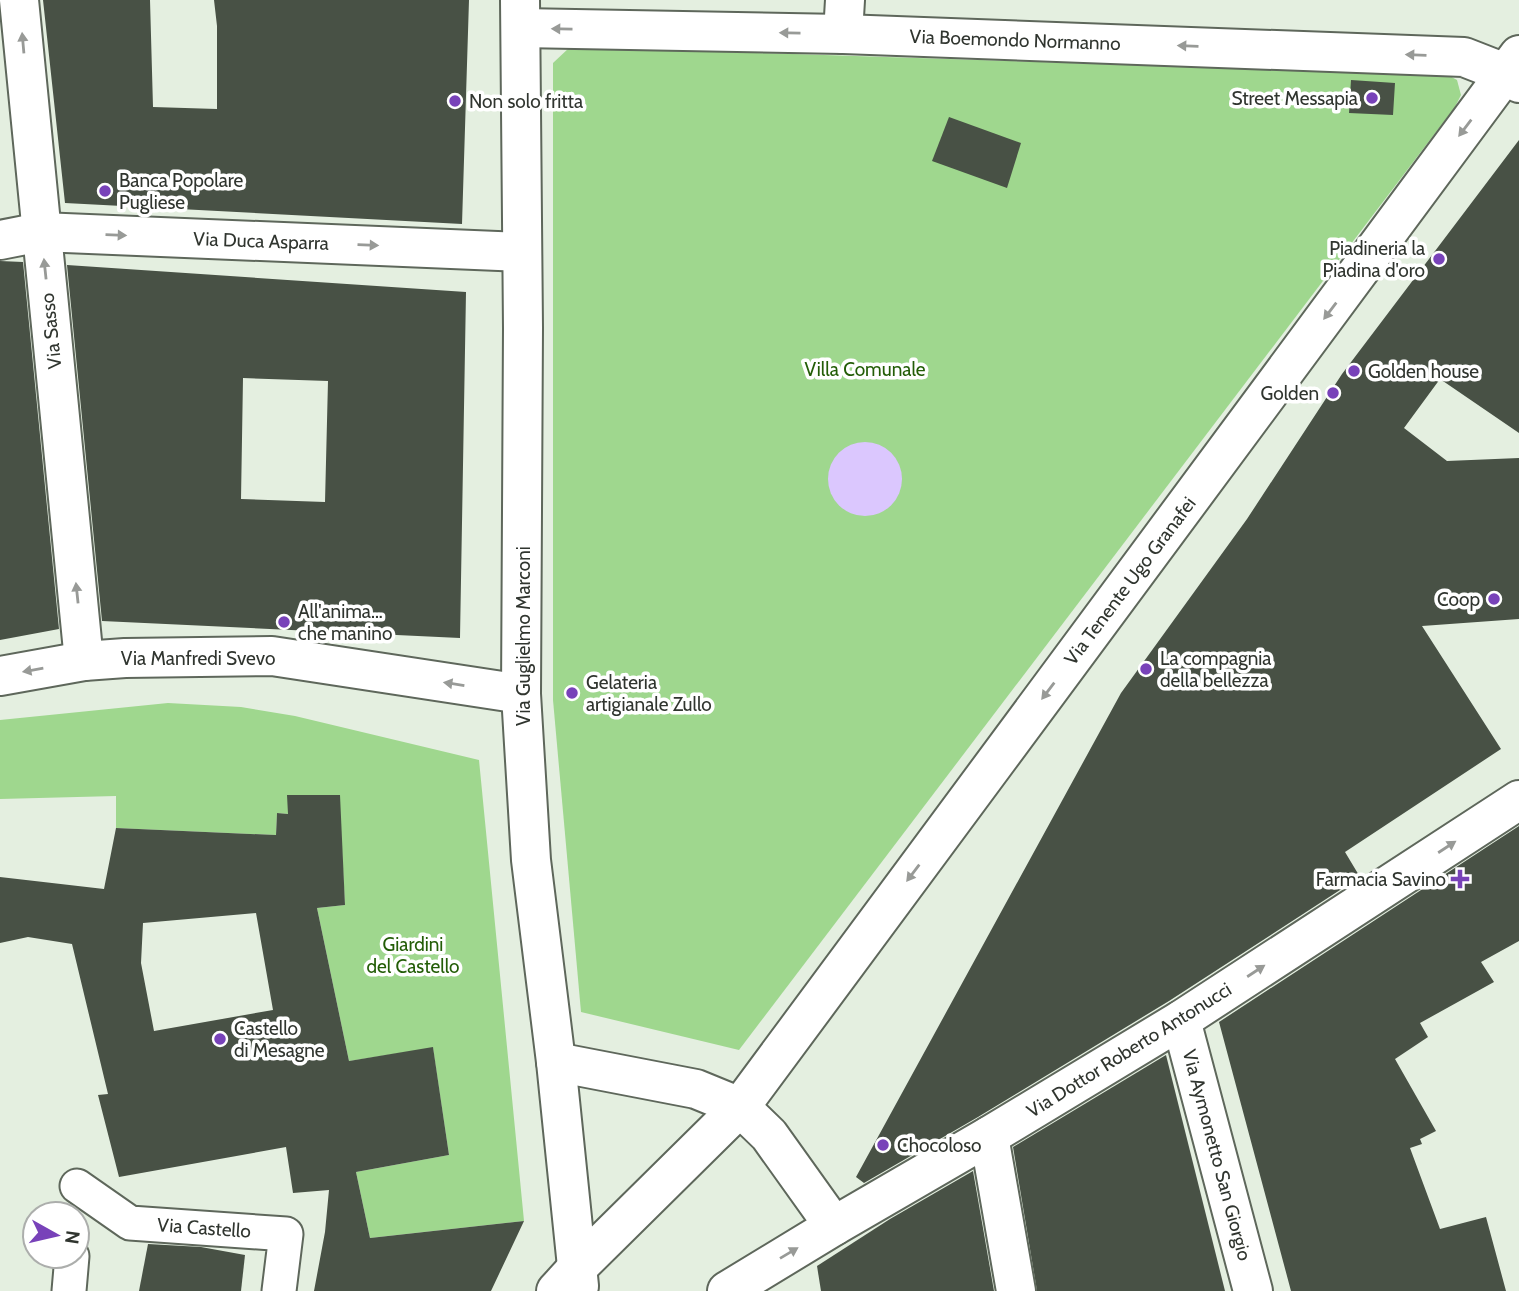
<svg xmlns="http://www.w3.org/2000/svg" width="1519" height="1291" font-family="Cabin,sans-serif">
<style>
.green{fill:#9fd78e}
.water{fill:#dbc7fe}
.building{fill:#485145;fill-rule:evenodd}
.lines{fill:none;stroke-linecap:round;stroke-linejoin:round}
.pedestrian-casing{stroke:#5e675b;stroke-width:37}
.minor-casing{stroke:#5e675b;stroke-width:42}
.secondary-casing{stroke:#5e675b;stroke-width:42}
.pedestrian{stroke:#fff;stroke-width:33}
.minor{stroke:#fff;stroke-width:38}
.secondary{stroke:#fff;stroke-width:38}
.oneway{fill:#989a97}
.poi-dot{fill:#7842b9;stroke:#fff;stroke-width:2.5}
.labels{text-anchor:middle;dominant-baseline:central;stroke-width:7;stroke-linejoin:round;paint-order:stroke}
.street-label{font-size:19px;fill:#30352f;stroke:#fff}
.poi-label{font-size:19px;fill:#30352f;stroke:#fff;text-anchor:start}
.park-label{font-size:19px;fill:#235d07;stroke:#fff}
</style>
<rect width="100%" height="100%" fill="#e4efe0"/>
<g class="green">
<polygon points="570,47 1448,75 1457,80 1461,95 1455,107 739,1050 581,1012 553,700 553,63"/>
<polygon points="168,703 241,707 295,716 479,760 524,1221 370,1238 356,1172 449,1155 433,1048 349,1061 317,908 345,905 339,796 288,814 277,813 276,835 116,828 116,796 0,799 0,720"/>
</g>
<circle class="water" cx="865" cy="479" r="37"/>
<g class="building">
<polygon points="43,0 150,0 153,107 217,109 217,26 214,0 469,0 462,224 65,203"/>
<polygon points="1351,80 1395,83 1393,115 1349,113"/>
<polygon points="949,117 1021,143 1007,188 932,161"/>
<polygon points="1519,140 1519,433 1440,379 1404,428 1447,461 1519,458 1519,619 1422,626 1501,749 1345,852 1360,877 1169,1001 978,1117 864,1183 856,1177 1121,693 1247,519 1342,374"/>
<polygon points="0,261 23,262 59,629 0,640"/>
<path d="M67,265L466,292L460,638L102,621ZM243,378L328,381L325,502L241,499Z"/>
<path d="M287,795H340L345,905L317,908L349,1061L433,1047L449,1155L356,1172L370,1238L524,1221L491,1291H314L325,1232L329,1190L293,1193L286,1147L119,1177L98,1095L108,1094L72,944L28,937L0,943V877L104,889L116,828L276,835L277,813L288,814ZM256,913L273,1010L154,1031L141,963L143,923Z"/>
<polygon points="1519,826 1519,941 1481,962 1494,982 1420,1023 1428,1037 1395,1059 1436,1131 1420,1139 1422,1144 1410,1148 1440,1229 1486,1217 1506,1291 1291,1291 1219,1022"/>
<polygon points="1166,1055 1225,1291 1037,1291 1013,1147"/>
<polygon points="973,1171 994,1291 821,1291 817,1266 890,1219"/>
<polygon points="148,1244 201,1247 245,1255 241,1291 139,1291"/>
</g>
<g class="lines">
<defs>
<g id="pedestrian">
<polyline points="77,1186 130,1223 286,1234 279,1291"/>
<polyline points="69,1291 72,1256"/>
</g>
<g id="minor">
<polyline points="19,0 84,661"/>
<polyline points="521,28 843,34 1464,57 1505,73 1519,83"/>
<polyline points="843,34 845,0"/>
<polyline points="0,240 41,232 522,252"/>
<polyline points="1181,1020 1253,1291"/>
<polyline points="556,1062 696,1089 740,1107 769,1135 834,1226"/>
<polyline points="989,1136 1016,1291"/>
<polyline points="556,1291 576,1269"/>
</g>
<g id="secondary">
<polyline points="520,0 523,328 521,694 531,860 556,1062 579,1286"/>
<polyline points="0,676 84,661 125,658 272,656 521,694"/>
<polyline points="576,1269 740,1107 1519,55"/>
<polyline points="727,1291 834,1226 989,1136 1181,1020 1519,800"/>
</g>
</defs>
<use href="#pedestrian" class="pedestrian-casing"/>
<use href="#minor" class="minor-casing"/>
<use href="#secondary" class="secondary-casing"/>
<use href="#pedestrian" class="pedestrian"/>
<use href="#minor" class="minor"/>
<use href="#secondary" class="secondary"/>
</g>
<defs><path id="oneway-solid" d="M-6-.8H1V-3.2L6.5 0L1 3.2V.8H-6Z" transform="scale(1.75)"/></defs>
<g class="oneway">
<use href="#oneway-solid" transform="translate(562 29) rotate(-179)"/>
<use href="#oneway-solid" transform="translate(790 33) rotate(-179)"/>
<use href="#oneway-solid" transform="translate(23 43) rotate(-95)"/>
<use href="#oneway-solid" transform="translate(1188 46) rotate(-178)"/>
<use href="#oneway-solid" transform="translate(1416 55) rotate(-178)"/>
<use href="#oneway-solid" transform="translate(1465 128) rotate(127)"/>
<use href="#oneway-solid" transform="translate(116 235) rotate(2)"/>
<use href="#oneway-solid" transform="translate(368 245) rotate(2)"/>
<use href="#oneway-solid" transform="translate(45 269) rotate(-96)"/>
<use href="#oneway-solid" transform="translate(1330 311) rotate(127)"/>
<use href="#oneway-solid" transform="translate(77 593) rotate(-96)"/>
<use href="#oneway-solid" transform="translate(33 670) rotate(170)"/>
<use href="#oneway-solid" transform="translate(454 684) rotate(-171)"/>
<use href="#oneway-solid" transform="translate(1048 691) rotate(127)"/>
<use href="#oneway-solid" transform="translate(1447 847) rotate(-33)"/>
<use href="#oneway-solid" transform="translate(913 873) rotate(127)"/>
<use href="#oneway-solid" transform="translate(1256 971) rotate(-33)"/>
<use href="#oneway-solid" transform="translate(789 1253) rotate(-31)"/>
</g>
<g class="poi-dot">
<circle cx="1372" cy="98" r="7"/>
<circle cx="455" cy="101" r="7"/>
<circle cx="105" cy="191" r="7"/>
<circle cx="1439" cy="259" r="7"/>
<circle cx="1354" cy="371" r="7"/>
<circle cx="1333" cy="393" r="7"/>
<circle cx="1494" cy="599" r="7"/>
<circle cx="284" cy="622" r="7"/>
<circle cx="1146" cy="669" r="7"/>
<circle cx="572" cy="693" r="7"/>
<path d="M1456.5 868.5h7v7h7v7h-7v7h-7v-7h-7v-7h7z"/>
<circle cx="220" cy="1039" r="7"/>
<circle cx="883" cy="1145" r="7"/>
</g>
<g class="labels">
<g class="street-label">
<text transform="translate(1015 40) rotate(2)">Via Boemondo Normanno</text>
<text transform="translate(261 241) rotate(2)">Via Duca Asparra</text>
<text transform="translate(51 331) rotate(-96)">Via Sasso</text>
<text transform="translate(1130 581) rotate(-53)">Via Tenente Ugo Granafei</text>
<text transform="translate(523 636) rotate(-90)">Via Guglielmo Marconi</text>
<text x="198" y="658">Via Manfredi Svevo</text>
<text transform="translate(1129 1050) rotate(-32)">Via Dottor Roberto Antonucci</text>
<text transform="translate(1217 1155) rotate(75)">Via Aymonetto San Giorgio</text>
<text transform="translate(204 1228) rotate(4)">Via Castello</text>
</g>
<g class="poi-label">
<text x="1358" y="98" text-anchor="end">Street Messapia</text>
<text x="469" y="101">Non solo fritta</text>
<text x="119" y="180">Banca Popolare<tspan x="119" dy="22">Pugliese</tspan></text>
<text x="1425" y="248" text-anchor="end">Piadineria la<tspan x="1425" dy="22">Piadina d'oro</tspan></text>
<text x="1368" y="371">Golden house</text>
<text x="1319" y="393" text-anchor="end">Golden</text>
<text x="1480" y="599" text-anchor="end">Coop</text>
<text x="298" y="611">All'anima...<tspan x="298" dy="22">che manino</tspan></text>
<text x="1160" y="658">La compagnia<tspan x="1160" dy="22">della bellezza</tspan></text>
<text x="586" y="682">Gelateria<tspan x="586" dy="22">artigianale Zullo</tspan></text>
<text x="1446" y="879" text-anchor="end">Farmacia Savino</text>
<text x="234" y="1028">Castello<tspan x="234" dy="22">di Mesagne</tspan></text>
<text x="897" y="1145">Chocoloso</text>
</g>
<g class="park-label">
<text x="865" y="369">Villa Comunale</text>
<text x="413" y="944">Giardini<tspan x="413" dy="22">del Castello</tspan></text>
</g>
</g>
<g transform="translate(56 1235) rotate(98)"><circle r="33" fill="#ffffff" stroke="#acaeac" stroke-width="2"/>
<path d="M0-5L12 26L0 18L-12 26Z" fill="#7842b9"/>
<text y="-10" font-size="19" font-weight="bold" text-anchor="middle" fill="#30352f">N</text>
</g>
</svg>
